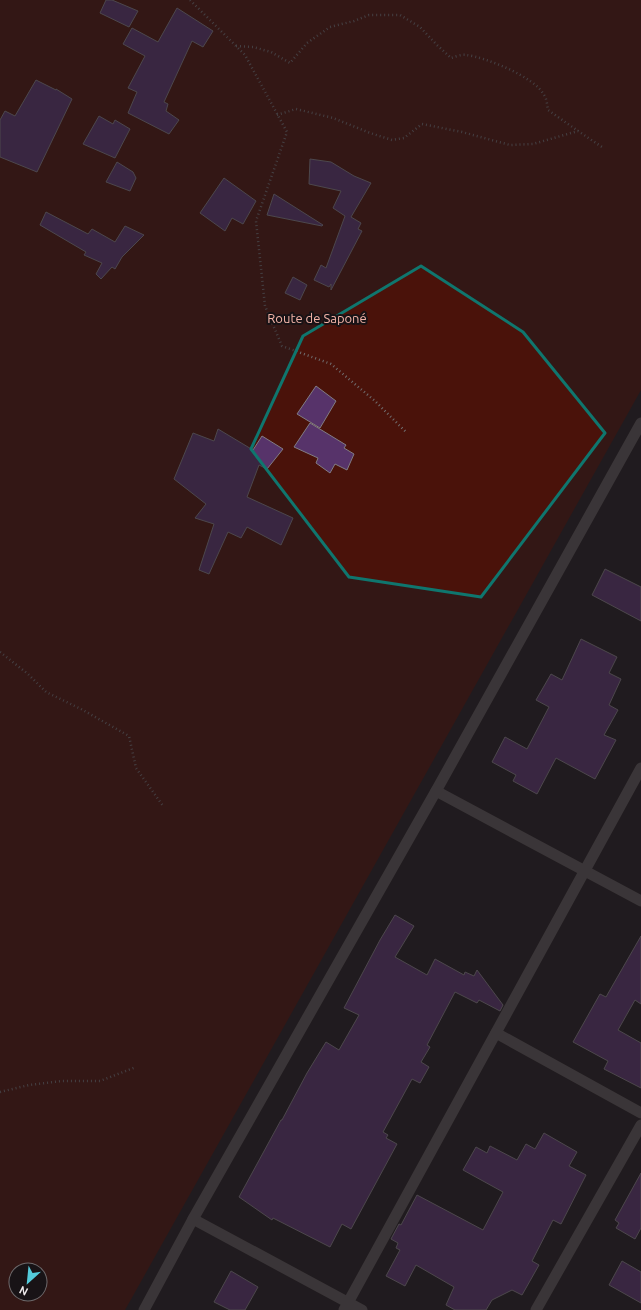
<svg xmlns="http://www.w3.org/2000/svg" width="641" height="1310" font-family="Ubuntu,sans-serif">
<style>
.green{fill:#4a120a;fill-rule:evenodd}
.building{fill:#57336a;stroke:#817c83}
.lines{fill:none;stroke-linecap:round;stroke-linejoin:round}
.path{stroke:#706c6e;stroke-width:2.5;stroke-dasharray:1 3;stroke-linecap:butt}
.minor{stroke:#5a5657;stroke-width:11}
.marked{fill:none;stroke:#0f766e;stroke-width:3;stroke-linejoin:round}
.labels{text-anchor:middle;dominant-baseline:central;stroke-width:4;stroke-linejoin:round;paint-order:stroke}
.park-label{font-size:13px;fill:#f4b4a8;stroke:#181316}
</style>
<rect width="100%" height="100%" fill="#211c1f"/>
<path class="green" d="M0,0H641V390L125,1310H0ZM16,1270H40V1294H16Z"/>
<g class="building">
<polygon points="106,0 112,0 138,11 129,27 100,13"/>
<polygon points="177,8 213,31 203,47 192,41 164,102 168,104 166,111 179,120 169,134 128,113 137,92 128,88 145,56 123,44 132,28 158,42"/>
<polygon points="36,80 56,90 56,89 72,99 37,172 0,157 0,120 5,111 15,116"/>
<polygon points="99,116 113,124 115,120 130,129 115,158 83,144"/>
<polygon points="310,159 331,162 354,176 371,183 351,217 361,223 358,229 362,231 331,290 331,284 329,287 314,280 321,265 326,268 345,216 333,208 341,191 309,184"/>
<polygon points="117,162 133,172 136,178 130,191 106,182"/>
<polygon points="224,178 256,201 243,224 232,218 225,231 200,213"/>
<polygon points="274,194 323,225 322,226 267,215"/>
<polygon points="46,212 88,234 92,229 115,242 125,226 144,235 122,257 115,269 112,267 101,279 96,274 102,263 84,255 86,252 40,225"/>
<polygon points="293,277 307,285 300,300 285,293"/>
<polygon points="316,386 336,401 320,428 297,414"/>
<polygon points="310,423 346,445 344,448 354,454 347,470 335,464 330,473 316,463 318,458 294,447"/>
<polygon points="218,429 253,450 262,436 283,449 267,469 259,465 247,497 293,518 281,545 247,527 241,538 228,532 209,574 199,570 214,524 195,518 206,504 174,479 193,433 214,441"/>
<polygon points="605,569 641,587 641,621 592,595"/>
<polygon points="581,639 617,657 609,673 621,679 609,705 618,710 604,735 616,740 595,779 556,758 537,794 513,781 516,775 492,762 505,737 527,749 549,707 536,700 551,674 562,680"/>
<polygon points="395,915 414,926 395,957 427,975 435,959 464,975 465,972 474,976 477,970 503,1005 500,1011 479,1000 477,1003 455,992 427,1045 430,1047 421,1062 429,1067 420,1083 412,1079 383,1132 388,1135 386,1138 397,1144 351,1229 342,1224 330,1247 273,1218 272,1220 239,1197 281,1120 282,1120 307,1073 326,1042 339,1050 359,1015 344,1008 380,940"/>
<polygon points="641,936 641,1004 635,1000 618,1030 641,1043 641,1088 604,1069 608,1061 573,1042 600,994 606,997"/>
<polygon points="544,1133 577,1152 569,1166 586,1175 561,1224 553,1220 532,1261 539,1265 522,1295 512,1290 492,1300 486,1310 455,1310 446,1305 454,1287 416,1265 405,1286 386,1276 400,1250 396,1248 398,1243 391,1239 399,1224 401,1225 417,1195 483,1230 503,1192 463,1170 476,1147 487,1153 490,1146 517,1160 526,1144 535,1149"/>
<polygon points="641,1173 641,1228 635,1239 616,1228 619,1223 615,1220"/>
<polygon points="622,1261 641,1272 641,1303 609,1285"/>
<polygon points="231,1271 258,1287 245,1310 230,1310 214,1302"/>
</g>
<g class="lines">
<g class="path">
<polyline points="190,0 245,55 287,132 256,221 265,306 282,346 331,364 375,401 407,433"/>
<path d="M236,46L253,47L271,52L290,63L307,43L330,27L354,21L369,15H400L420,27L437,45L451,58C455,57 461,54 466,55C485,57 535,77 544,95C547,99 547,105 548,110L578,131"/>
<polyline points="277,115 296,109 333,118 370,133 392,140 404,138 422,124 462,132 510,145 533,144 578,131 602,147"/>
<polyline points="0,652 28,674 46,692 81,709 129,736 136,768 163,806"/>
<polyline points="0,1092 29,1085 62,1081 100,1081 136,1067"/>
</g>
<g class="minor">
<polyline points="436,791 641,901"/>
<polyline points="496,1033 641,1113"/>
<polyline points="193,1219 362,1310"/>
<polyline points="144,1310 193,1219 436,791 641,423"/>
<polyline points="344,1310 641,768"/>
<polyline points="536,1310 641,1125"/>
</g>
</g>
<path d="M0 0H641V1310H0ZM421,266L523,332L605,433L481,597L349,577L251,449L303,336Z" fill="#211c1f" fill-opacity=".55" fill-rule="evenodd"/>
<path class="marked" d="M421,266L523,332L605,433L481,597L349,577L251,449L303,336Z"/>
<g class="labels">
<g class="park-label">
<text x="317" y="318">Route de Saponé</text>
</g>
</g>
<g transform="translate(28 1282) rotate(207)"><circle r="19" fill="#181316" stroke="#6e6a6c"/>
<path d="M0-3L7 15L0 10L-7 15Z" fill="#53cbdb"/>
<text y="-6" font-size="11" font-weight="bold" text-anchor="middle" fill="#f0ecee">N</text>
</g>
</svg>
